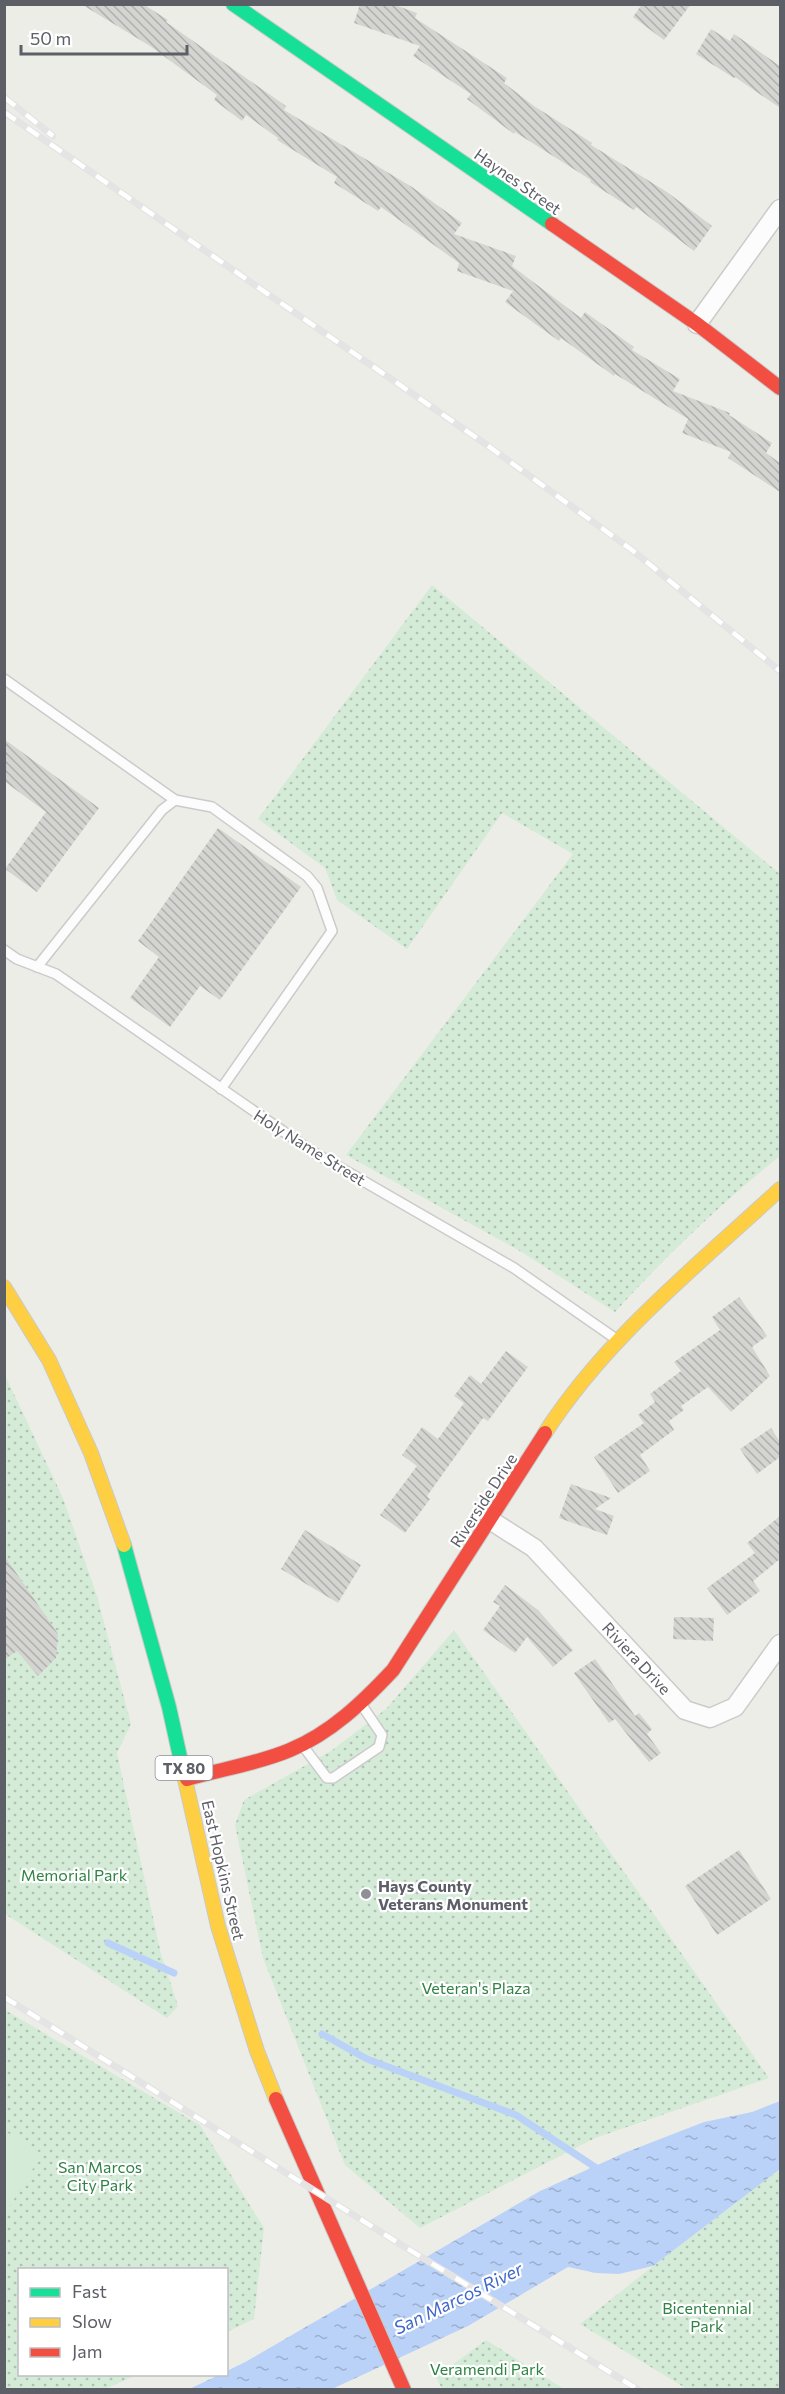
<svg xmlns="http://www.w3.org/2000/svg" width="785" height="2394" font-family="Commissioner,sans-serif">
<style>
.grass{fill:url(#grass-dots)}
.pitch{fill:#d4ebd7}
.water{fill:url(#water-ripples)}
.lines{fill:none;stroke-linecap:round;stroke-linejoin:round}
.stream{stroke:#bbd2f8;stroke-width:7}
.building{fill:url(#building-back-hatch)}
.lane-casing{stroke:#cacbca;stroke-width:12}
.street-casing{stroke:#cacbca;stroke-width:21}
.fast-casing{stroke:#c9c9c9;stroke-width:16}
.slow-casing{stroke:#c9c9c9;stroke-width:16}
.jam-casing{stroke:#c9c9c9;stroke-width:16}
.lane{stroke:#fcfcfc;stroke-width:9}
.street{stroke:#fcfcfc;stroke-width:18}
.fast{stroke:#16e098;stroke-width:14}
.slow{stroke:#ffcf43;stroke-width:14}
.jam{stroke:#f24e42;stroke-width:14}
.rail-casing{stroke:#e4e4e4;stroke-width:7}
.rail{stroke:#fff;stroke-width:4.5;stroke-dasharray:14;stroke-linecap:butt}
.poi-dot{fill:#8f9194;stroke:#fff;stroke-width:2}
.labels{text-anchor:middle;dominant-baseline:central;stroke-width:4.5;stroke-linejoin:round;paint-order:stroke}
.shield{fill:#fff;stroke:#8e8f95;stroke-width:1.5}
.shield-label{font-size:15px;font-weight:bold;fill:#5d5f67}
.street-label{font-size:16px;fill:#5d5f67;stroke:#fff}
.park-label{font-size:16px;fill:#2f8344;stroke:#fff}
.poi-label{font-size:16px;font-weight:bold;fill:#5d5f67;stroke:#fff;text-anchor:start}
.water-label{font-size:18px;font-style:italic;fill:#4067cb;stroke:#fff}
</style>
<defs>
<pattern id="grass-dots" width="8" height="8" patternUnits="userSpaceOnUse" patternTransform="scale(1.5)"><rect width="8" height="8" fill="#d4ebd7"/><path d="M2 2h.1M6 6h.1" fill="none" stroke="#afc2b2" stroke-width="1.8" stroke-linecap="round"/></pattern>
<pattern id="water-ripples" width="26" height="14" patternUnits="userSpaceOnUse" patternTransform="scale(1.5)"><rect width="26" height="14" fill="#bbd2f8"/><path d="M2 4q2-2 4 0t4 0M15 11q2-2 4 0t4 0" fill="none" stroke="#9baecd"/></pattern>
<pattern id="building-back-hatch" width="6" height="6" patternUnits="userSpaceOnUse" patternTransform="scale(1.5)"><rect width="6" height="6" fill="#d4d4d1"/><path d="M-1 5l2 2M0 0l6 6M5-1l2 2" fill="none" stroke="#afafad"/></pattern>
</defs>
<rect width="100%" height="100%" fill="#edede8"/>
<g class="grass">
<path d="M432,585L780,874V1156C721,1203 666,1256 615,1312L520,1251L346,1155L573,854L502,813L407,949L337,900L325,868L258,819Z"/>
<polygon points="4,1373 63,1498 97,1596 131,1724 117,1753 161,1954 178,2006 167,2018 5,1914"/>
<polygon points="454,1630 769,2078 595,2138 420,2228 345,2165 263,1958 235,1825 244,1800 331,1751 386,1709"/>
<polygon points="5,2010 200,2125 264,2228 254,2319 227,2332 226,2270 20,2270 20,2374 137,2375 105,2389 5,2390"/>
<polygon points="780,2169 780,2389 687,2389 580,2324 653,2266"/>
<polygon points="486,2340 564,2389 442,2389 436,2377"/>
</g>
<polygon class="pitch" points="5,2131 42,2154 5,2214 4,2133"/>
<polygon class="water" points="780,2101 780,2169 653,2266 619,2274 596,2273 568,2267 468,2326 332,2389 187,2390 219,2375 226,2374 227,2371 247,2361 540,2191 624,2153 704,2122 752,2112"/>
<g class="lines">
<g class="stream">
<polyline points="108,1943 174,1973"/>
<polyline points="322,2034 367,2059 516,2115 601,2171"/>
</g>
</g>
<g class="building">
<polygon points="81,4 143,4 168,20 166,22 286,106 284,110 412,187 462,223 454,234 516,256 512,266 581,318 585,312 634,347 632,350 680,379 673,391 730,413 729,415 772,443 766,453 780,463 780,492 728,458 731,452 682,433 688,419 615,374 614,376 561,338 559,341 505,302 513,291 457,271 459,263 381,207 378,211 334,183 337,177 277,140 278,138 246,115 242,121 214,100 217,95 150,46"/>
<polygon points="360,4 392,4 417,13 415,18 507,78 504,83 534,106 592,143 591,145 667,192 712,226 694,251 636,207 634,210 590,182 591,180 515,132 514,134 467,99 471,94 413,56 420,46 354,23"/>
<polygon points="642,4 691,4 664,40 633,17"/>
<polygon points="711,29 730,41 734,34 780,66 780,108 735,77 734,78 696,54"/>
<polygon points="4,739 99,808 37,892 5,869 46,812 4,781"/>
<polygon points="218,828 301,887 220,1000 200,986 170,1027 130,998 159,957 138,941"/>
<polygon points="739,1297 767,1336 752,1347 770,1376 731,1412 708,1387 681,1406 684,1410 669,1421 674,1430 640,1455 650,1471 618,1493 594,1457 644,1423 638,1415 655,1402 650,1394 681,1371 674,1362 720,1330 712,1317"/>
<polygon points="506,1351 528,1367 488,1421 483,1418 427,1496 430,1499 405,1533 380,1515 417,1466 402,1455 422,1427 438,1439 464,1403 454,1396 470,1375 481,1384"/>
<polygon points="771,1428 780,1442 780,1457 757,1474 740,1449"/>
<polygon points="571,1484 611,1498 595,1509 614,1516 607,1535 559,1518"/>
<polygon points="780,1516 780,1559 753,1581 760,1591 727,1615 707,1588 755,1553 747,1543"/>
<polygon points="305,1530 361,1565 338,1603 281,1569"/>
<polygon points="4,1555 58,1634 56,1658 38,1676 17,1651 4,1660"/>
<polygon points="505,1585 538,1610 573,1650 553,1667 527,1637 515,1653 483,1630 500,1606 493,1602"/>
<polygon points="674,1617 714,1618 713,1641 673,1639"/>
<polygon points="595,1659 635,1716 639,1713 652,1729 647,1734 661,1753 649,1762 615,1719 609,1723 574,1673"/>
<polygon points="739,1850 771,1899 717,1935 685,1886"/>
</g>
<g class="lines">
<defs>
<g id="lane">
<polyline points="4,679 175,800"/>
<polyline points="4,950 17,959 56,974 313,1152 514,1268 616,1339"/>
<polyline points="37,967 162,810 175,800 212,807 307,876 317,888 332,931 221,1089"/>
<polyline points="303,1746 327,1778 333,1778 379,1747 382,1735 361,1704"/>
</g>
<g id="street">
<polyline points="697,324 780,209"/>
<polyline points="490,1520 534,1548 685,1710 710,1718 735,1707 780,1644"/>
</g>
<g id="fast">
<polyline points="233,4 552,224"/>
<polyline points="124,1545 169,1707 184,1775"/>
</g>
<g id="slow">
<polyline points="4,1287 49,1360 91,1453 124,1545"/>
<path d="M545,1433C606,1338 698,1265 780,1189"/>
<polyline points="184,1775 218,1926 257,2051 276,2099"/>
</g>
<g id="jam">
<polyline points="552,224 697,324 780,388"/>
<path d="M187,1779C221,1769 257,1764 290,1750C331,1733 363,1702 393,1670L545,1433"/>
<polyline points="276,2099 404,2390"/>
</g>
</defs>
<use href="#lane" class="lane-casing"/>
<use href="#street" class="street-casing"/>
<use href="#fast" class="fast-casing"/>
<use href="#slow" class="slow-casing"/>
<use href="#jam" class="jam-casing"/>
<use href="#lane" class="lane"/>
<use href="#street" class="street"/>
<use href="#fast" class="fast"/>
<use href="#slow" class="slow"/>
<use href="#jam" class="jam"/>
<defs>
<g id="rail">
<polyline points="4,97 53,136"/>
<polyline points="4,112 484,443 632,550 780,671"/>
<polyline points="4,1997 400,2244 639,2390"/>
</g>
</defs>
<use href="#rail" class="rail-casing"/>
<use href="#rail" class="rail"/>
</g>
<circle class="poi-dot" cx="366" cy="1894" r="6"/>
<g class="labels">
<rect class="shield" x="155.5" y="1756" width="57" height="24" rx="4.5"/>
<g class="shield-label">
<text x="184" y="1768">TX 80</text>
</g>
<g class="street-label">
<text transform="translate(518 181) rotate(35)">Haynes Street</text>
<text transform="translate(310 1147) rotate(32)">Holy Name Street</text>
<text transform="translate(483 1500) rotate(-57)">Riverside Drive</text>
<text transform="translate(637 1658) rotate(47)">Riviera Drive</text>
<text transform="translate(224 1870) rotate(77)">East Hopkins Street</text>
</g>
<g class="park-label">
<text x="74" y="1874">Memorial Park</text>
<text x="476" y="1987">Veteran's Plaza</text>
<text x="100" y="2166">San Marcos<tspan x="100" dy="18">City Park</tspan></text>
<text x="707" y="2307">Bicentennial<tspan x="707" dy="18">Park</tspan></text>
<text x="487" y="2368">Veramendi Park</text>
</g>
<g class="poi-label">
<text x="378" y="1885">Hays County<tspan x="378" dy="18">Veterans Monument</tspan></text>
</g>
<g class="water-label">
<text transform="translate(458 2298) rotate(-26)">San Marcos River</text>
</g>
</g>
<rect width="785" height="2394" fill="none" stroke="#5d5f67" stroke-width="12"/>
<rect x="18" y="2268" width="210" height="108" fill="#ffffff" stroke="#bebfc2" stroke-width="1.5"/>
<rect x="30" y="2288" width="30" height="9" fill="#16e098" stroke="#bebfc2" stroke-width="1.5"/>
<text x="72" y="2298" font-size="18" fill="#5d5f67">Fast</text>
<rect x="30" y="2318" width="30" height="9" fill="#ffcf43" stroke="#bebfc2" stroke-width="1.5"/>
<text x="72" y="2328" font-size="18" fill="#5d5f67">Slow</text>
<rect x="30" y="2348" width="30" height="9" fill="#f24e42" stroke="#bebfc2" stroke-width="1.5"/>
<text x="72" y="2358" font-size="18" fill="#5d5f67">Jam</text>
<path d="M21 45v9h166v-9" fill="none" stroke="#5d5f67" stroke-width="3"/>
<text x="30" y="45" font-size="18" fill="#5d5f67" stroke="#ffffff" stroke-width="4.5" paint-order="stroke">50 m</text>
</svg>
